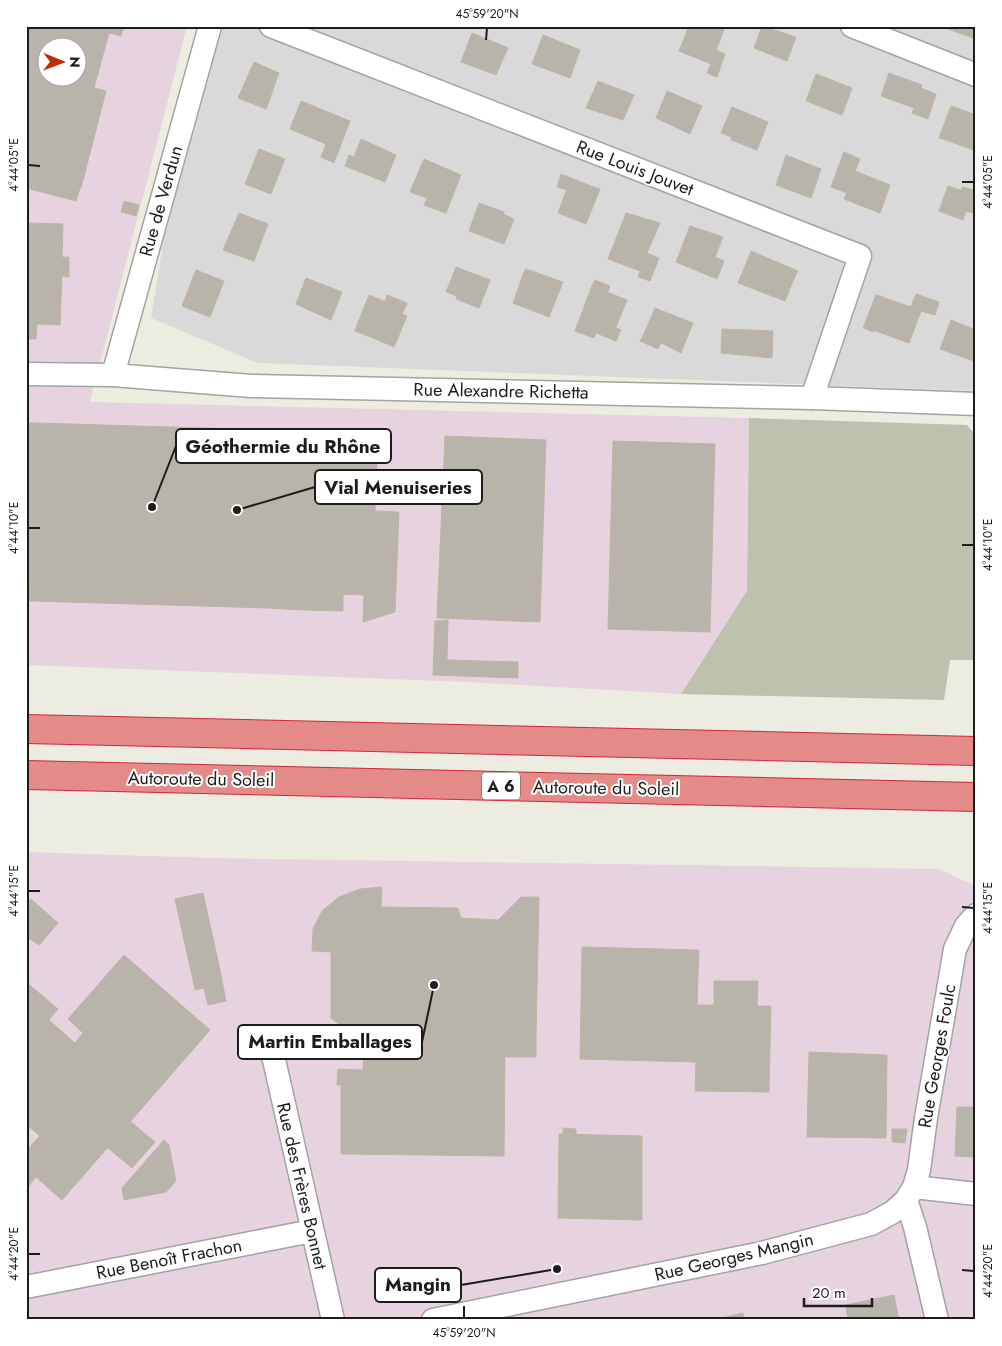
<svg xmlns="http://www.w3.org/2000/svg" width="1002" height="1346" font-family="Jost,sans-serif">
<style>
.residential{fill:#dad9d9}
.industrial{fill:#e6d3df;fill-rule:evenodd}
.construction{fill:#bdc1ad}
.building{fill:#b9b4ab;stroke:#beb5a4}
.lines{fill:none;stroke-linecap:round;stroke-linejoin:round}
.street-casing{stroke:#a3a3a3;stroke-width:25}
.highway-casing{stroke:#d3263e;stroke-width:30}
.street{stroke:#fff;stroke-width:22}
.highway{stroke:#e48a89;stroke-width:28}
.ticks{fill:none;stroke:#1c1c1c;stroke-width:2}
.labels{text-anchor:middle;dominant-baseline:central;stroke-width:4;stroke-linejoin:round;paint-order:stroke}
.shield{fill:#fff;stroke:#606060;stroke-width:1}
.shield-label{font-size:16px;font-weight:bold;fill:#1c1c1c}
.street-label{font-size:18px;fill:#1c1c1c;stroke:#fff}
.leader{fill:none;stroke:#1c1c1c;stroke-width:2}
.callout-dot{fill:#1c1c1c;stroke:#fff;stroke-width:2}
.callout{fill:#fff;stroke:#1c1c1c;stroke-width:2}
.callout-label{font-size:19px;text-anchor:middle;font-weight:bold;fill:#1c1c1c}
.neatline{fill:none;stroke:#1c1c1c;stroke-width:2}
.ticks-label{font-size:12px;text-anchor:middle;fill:#1c1c1c}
</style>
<rect width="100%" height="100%" fill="#edece1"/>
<polygon class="residential" points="198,26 976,26 976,391 258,363 151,318"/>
<g class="industrial">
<path d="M26,26H187L90,402L749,418L747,591L681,694L467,682L26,665ZM48,48H78V78H48Z"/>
<polygon points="26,852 209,858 938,869 976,886 976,1320 26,1320"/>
</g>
<polygon class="construction" points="749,418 967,425 976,436 976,636 973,660 950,660 944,700 681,694 747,591"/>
<g class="building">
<polygon points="26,26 124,26 121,36 109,33 94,88 54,78 78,78 78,48 48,48 48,76 26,70"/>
<polygon points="689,26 715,26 724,30 716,50 725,54 717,77 707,73 711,64 679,51"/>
<polygon points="762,26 796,37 787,61 754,48"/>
<polygon points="940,26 976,26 976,32 973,38"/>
<polygon points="472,33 508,48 496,75 461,62"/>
<polygon points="543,35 580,50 570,78 532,64"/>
<polygon points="254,62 279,73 266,109 238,98"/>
<polygon points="26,70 106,91 81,188 26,173"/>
<polygon points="889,73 922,85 921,88 936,94 928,119 912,113 914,108 881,96"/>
<polygon points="816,74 852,88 842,115 806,101"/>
<polygon points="598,81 634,95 623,120 586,108"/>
<polygon points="667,91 702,106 690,134 656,118"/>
<polygon points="301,101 350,121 334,163 321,157 326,144 290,129"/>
<polygon points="951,106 976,115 976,122 954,117 946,140 939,138"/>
<polygon points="732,107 768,122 757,150 731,140 732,137 721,133"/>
<polygon points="954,117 976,122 976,151 946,140"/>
<polygon points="361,139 396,155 385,182 345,166 349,155 354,157"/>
<polygon points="259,149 285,159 271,194 245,184"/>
<polygon points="844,152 860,159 855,171 890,185 880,213 844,199 847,193 831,187"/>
<polygon points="786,155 821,169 811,198 776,185"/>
<polygon points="424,159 461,175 446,213 424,205 429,194 412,187"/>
<polygon points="26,173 80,188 76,201 26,188"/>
<polygon points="561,174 591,186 584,202 565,194 567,190 557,187"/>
<polygon points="591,186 600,189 586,224 558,213 565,194 584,202"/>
<polygon points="948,186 971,194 973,190 976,191 976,214 966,211 963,220 939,211"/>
<polygon points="412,187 429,194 427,198 410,192"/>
<polygon points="963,187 973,190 971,194 961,190"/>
<polygon points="124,201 139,205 136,216 121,212"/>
<polygon points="479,203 504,212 503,214 514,219 504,244 469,231"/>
<polygon points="26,213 29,214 28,223 63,224 62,257 69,257 69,277 62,276 60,325 37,324 36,339 26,339"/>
<polygon points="239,213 268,224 254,261 223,250"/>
<polygon points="626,213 660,223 647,253 659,258 650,281 638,277 644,260 636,257 632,268 608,259"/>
<polygon points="690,226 723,237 715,257 724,261 717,279 676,262"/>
<polygon points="751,251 798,271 796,274 772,263 771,266 760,261 761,259 750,254"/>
<polygon points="750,254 771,266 772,263 796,274 785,301 738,283"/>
<polygon points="636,257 644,260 640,271 632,268"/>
<polygon points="456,267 490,280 479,308 456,299 457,296 446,292"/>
<polygon points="526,269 563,282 561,287 524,272"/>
<polygon points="196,270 224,281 210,317 182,306"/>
<polygon points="524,272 561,287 549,317 513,303"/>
<polygon points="306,278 342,292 331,320 296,304"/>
<polygon points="595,280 610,286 608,292 592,286"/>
<polygon points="592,286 627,300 611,339 596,333 594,338 575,331"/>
<polygon points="916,294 939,302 935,315 921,311 909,343 873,330 882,308 879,307 882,297 911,307"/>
<polygon points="369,295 384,301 383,306 367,300"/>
<polygon points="387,295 407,303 402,314 407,316 394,347 373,338 376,333 357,325 367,300 383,306"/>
<polygon points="876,295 883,297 879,307 882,308 873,332 863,328"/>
<polygon points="655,308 693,323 681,353 644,334"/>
<polygon points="951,320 976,330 974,361 940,349"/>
<polygon points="357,325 376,333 373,338 355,331"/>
<polygon points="616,328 621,330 616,341 611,339"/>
<polygon points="722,329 773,331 772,358 721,353"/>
<polygon points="644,334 661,342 658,349 640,341"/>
<polygon points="26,423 37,423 31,584 26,584"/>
<polygon points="37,423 104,425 99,586 31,584"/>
<polygon points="104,425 205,428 200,590 99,586"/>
<polygon points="205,428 273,430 268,591 200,590"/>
<polygon points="273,430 378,433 375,511 399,512 395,612 363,622 364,595 268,591"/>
<polygon points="445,436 546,440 540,622 437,618"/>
<polygon points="613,441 715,444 710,632 608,629"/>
<polygon points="26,584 31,584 30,601 26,601"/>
<polygon points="31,584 99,586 98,603 30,601"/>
<polygon points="99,586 186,589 186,599 200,599 200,606 98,603"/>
<polygon points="186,589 200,590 200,599 186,599"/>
<polygon points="200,590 268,591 268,608 200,606"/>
<polygon points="268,591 304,593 303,610 268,608"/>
<polygon points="304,593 343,594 343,611 303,610"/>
<polygon points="448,620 447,660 518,662 518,678 433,675 435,621"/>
<polygon points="382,887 381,907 458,908 461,918 498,920 521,897 539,897 536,1037 352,1034 331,1018 331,952 312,951 313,929 322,911 339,897 360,889"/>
<polygon points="203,893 219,965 191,971 175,899"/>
<polygon points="31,899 58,923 39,945 26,936 26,905"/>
<polygon points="582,947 699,950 697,1005 714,1005 714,981 758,981 757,1006 771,1006 769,1092 695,1091 696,1062 580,1059"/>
<polygon points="124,955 210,1030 62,1200 36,1177 26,1189 26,1151 40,1136 26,1124 26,982 58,1009 49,1020 75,1043 83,1033 68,1019"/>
<polygon points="219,965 226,1001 208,1005 204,988 195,990 191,971"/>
<polygon points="352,1034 536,1037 536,1057 505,1057 504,1156 341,1154 341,1085 337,1085 338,1069 363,1070 364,1054 351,1054"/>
<polygon points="809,1052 887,1055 886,1138 807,1137"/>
<polygon points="957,1107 976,1107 976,1157 955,1156"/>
<polygon points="131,1122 155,1142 132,1168 108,1148"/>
<polygon points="563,1128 576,1129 576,1135 563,1134"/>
<polygon points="892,1129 907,1129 905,1143 892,1142"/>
<polygon points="559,1134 642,1136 642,1220 558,1218"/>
<polygon points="164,1140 169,1145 176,1181 166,1192 124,1200 122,1188"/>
<polygon points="894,1295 899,1320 848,1320 846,1305"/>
<polygon points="743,1313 744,1320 714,1320"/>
</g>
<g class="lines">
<defs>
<g id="street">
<polyline points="271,26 860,256 812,398"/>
<polyline points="852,26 976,75"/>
<polyline points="26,374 113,375 251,386 812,398 976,404"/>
<polyline points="113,375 210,26"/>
<polyline points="272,1051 333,1320"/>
<polyline points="914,1187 976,1194"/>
<polyline points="906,1200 915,1227 937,1320"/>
<polyline points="26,1287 312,1231"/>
<polyline points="433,1320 762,1253 871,1224 893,1212 906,1200 914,1187 919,1170 926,1118 955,949 966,926 976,915"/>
</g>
<g id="highway">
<polyline points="26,729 976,751"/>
<polyline points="26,775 976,797"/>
</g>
</defs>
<use href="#street" class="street-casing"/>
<use href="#highway" class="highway-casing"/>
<use href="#street" class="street"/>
<use href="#highway" class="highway"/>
</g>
<path class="ticks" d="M486,40L487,28M28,165L40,166M962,182H974M28,528H40M962,545H974M28,891H40M962,907L974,908M28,1254H40M962,1270L974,1271M464,1318V1306"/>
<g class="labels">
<rect class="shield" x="482" y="772.5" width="38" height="27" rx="4"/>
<g class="shield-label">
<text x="501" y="786">A 6</text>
</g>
<g class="street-label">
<text transform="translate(635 168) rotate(21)">Rue Louis Jouvet</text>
<text transform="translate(161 201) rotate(-74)">Rue de Verdun</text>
<text transform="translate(501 391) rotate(1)">Rue Alexandre Richetta</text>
<text transform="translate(201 779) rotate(1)">Autoroute du Soleil</text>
<text transform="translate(606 788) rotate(1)">Autoroute du Soleil</text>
<text transform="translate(937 1056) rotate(-80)">Rue Georges Foulc</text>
<text transform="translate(302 1186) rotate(77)">Rue des Frères Bonnet</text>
<text transform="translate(734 1257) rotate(-13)">Rue Georges Mangin</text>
<text transform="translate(169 1259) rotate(-11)">Rue Benoît Frachon</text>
</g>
</g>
<path class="leader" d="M152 507L176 446M237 510L315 487M434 985L422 1042M557 1269L461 1285"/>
<g class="callout-dot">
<circle cx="152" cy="507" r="5"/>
<circle cx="237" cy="510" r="5"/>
<circle cx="434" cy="985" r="5"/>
<circle cx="557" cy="1269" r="5"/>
</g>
<g class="callout">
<rect x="176" y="429" width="215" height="34" rx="5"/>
<rect x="315" y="470" width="167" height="34" rx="5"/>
<rect x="238" y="1025" width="184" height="34" rx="5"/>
<rect x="375" y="1268" width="86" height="34" rx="5"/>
</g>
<g class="callout-label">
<text x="283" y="453">Géothermie du Rhône</text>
<text x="398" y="494">Vial Menuiseries</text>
<text x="330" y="1048">Martin Emballages</text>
<text x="418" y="1291">Mangin</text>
</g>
<rect width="1002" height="1346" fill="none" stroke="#ffffff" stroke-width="55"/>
<g transform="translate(62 62) rotate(91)"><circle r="24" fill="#ffffff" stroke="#a4a4a4"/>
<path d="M0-4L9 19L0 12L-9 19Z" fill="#c42a03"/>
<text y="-8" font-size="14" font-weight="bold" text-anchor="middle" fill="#1c1c1c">N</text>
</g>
<path d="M804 1298v8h68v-8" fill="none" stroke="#1c1c1c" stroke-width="2.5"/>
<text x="812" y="1298" font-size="15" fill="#1c1c1c" stroke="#ffffff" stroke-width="4" paint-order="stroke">20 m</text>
<rect x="28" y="28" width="946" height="1290" class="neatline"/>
<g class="ticks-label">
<text x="487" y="18">45°59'20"N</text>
<text transform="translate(14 165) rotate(-90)" y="4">4°44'05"E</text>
<text transform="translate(988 182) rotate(-90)" y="4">4°44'05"E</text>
<text transform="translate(14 528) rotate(-90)" y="4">4°44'10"E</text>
<text transform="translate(988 545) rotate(-90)" y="4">4°44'10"E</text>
<text transform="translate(14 891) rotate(-90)" y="4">4°44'15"E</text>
<text transform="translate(988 908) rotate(-90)" y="4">4°44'15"E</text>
<text transform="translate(14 1254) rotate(-90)" y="4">4°44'20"E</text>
<text transform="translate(988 1271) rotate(-90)" y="4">4°44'20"E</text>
<text x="464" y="1337">45°59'20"N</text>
</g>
</svg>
